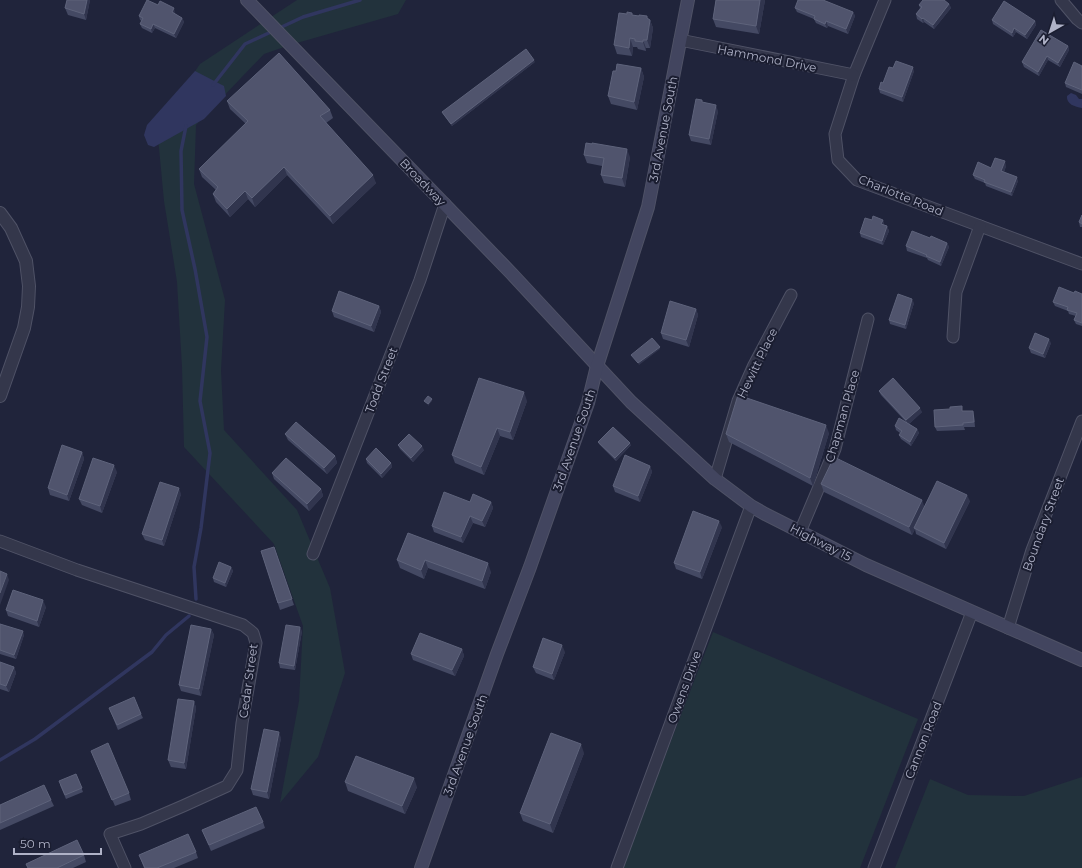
<svg xmlns="http://www.w3.org/2000/svg" width="1082" height="868" font-family="Montserrat,sans-serif">
<style>
.green{fill:#22323c}
.water{fill:#30365f}
.lines{fill:none;stroke-linecap:round;stroke-linejoin:round}
.stream{stroke:#30365f;stroke-width:3.5}
.minor-casing{stroke:#4f5266;stroke-width:13}
.tertiary-casing{stroke:#4f5266;stroke-width:14}
.secondary-casing{stroke:#4f5266;stroke-width:14}
.minor{stroke:#34374b;stroke-width:11}
.tertiary{stroke:#34374b;stroke-width:12}
.secondary{stroke:#42455f;stroke-width:12}
.wall{fill:#444963}
.shaded-wall{fill:#31354e}
.building{fill:#50546d;stroke:#5e637b}
.labels{text-anchor:middle;dominant-baseline:central;stroke-width:4;stroke-linejoin:round;paint-order:stroke}
.street-label{font-size:12px;fill:#afb2c7;stroke:#1a1d30}
</style>
<rect width="100%" height="100%" fill="#20243b"/>
<g class="green">
<polygon points="297,0 406,0 398,14 290,45 264,54 196,125 194,184 225,300 221,370 224,430 297,510 330,588 345,673 318,757 280,803 299,701 303,626 274,544 184,447 182,367 177,282 164,201 157,127 200,64"/>
<polygon points="713,632 918,719 860,868 622,868"/>
<polygon points="1082,777 1082,868 895,868 930,779 968,795 1024,796"/>
</g>
<g class="water">
<polygon points="195,71 224,86 226,96 204,119 154,147 148,145 144,135 147,125"/>
<path d="M1071,93L1076,95L1079,99H1082V108C1075,107 1066,104 1067,96Z"/>
</g>
<g class="lines">
<g class="stream">
<polyline points="213,85 245,44 303,17 360,0"/>
<polyline points="186,126 181,151 182,210 195,269 207,337 200,401 210,453 201,528 194,567 196,599"/>
<polyline points="0,760 35,739 152,652 166,635 189,616"/>
</g>
<defs>
<g id="minor">
<polyline points="885,0 854,75 835,134 838,160 857,180 1082,264"/>
<polyline points="1061,0 1077,19 1082,23"/>
<polyline points="680,40 854,75"/>
<polyline points="953,337 956,292 980,226"/>
<polyline points="715,479 738,401 754,365 791,295"/>
<polyline points="800,532 835,449 868,319"/>
<polyline points="0,541 77,570 243,625 253,633 256,643 242,723 237,770 227,786 183,806 141,824 110,834 125,868"/>
<polyline points="313,554 420,280 445,204"/>
<polyline points="1008,628 1032,550 1082,421"/>
<polyline points="617,868 751,506"/>
<polyline points="874,868 972,612"/>
</g>
<polyline id="tertiary" points="0,213 11,228 26,261 29,286 28,307 24,328 0,396"/>
<g id="secondary">
<polyline points="247,0 512,274 631,402 715,479 751,506 765,514 866,565 1082,660"/>
<polyline points="421,868 497,654 530,567 588,403 597,366 648,207 688,0"/>
</g>
</defs>
<use href="#minor" class="minor-casing"/>
<use href="#tertiary" class="tertiary-casing"/>
<use href="#secondary" class="secondary-casing"/>
<use href="#minor" class="minor"/>
<use href="#tertiary" class="tertiary"/>
<use href="#secondary" class="secondary"/>
</g>
<g class="wall">
<polygon points="67,0 90,0 86,20 68,15 65,8"/>
<polygon points="716,0 765,0 759,34 716,27 713,19"/>
<polygon points="949,4 951,8 934,29 924,22 923,23 917,19 916,14 920,8 919,5"/>
<polygon points="158,5 175,13 174,14 182,18 184,22 176,38 155,28 152,33 142,28 140,24 142,21 140,20 139,16"/>
<polygon points="795,8 853,12 855,16 848,34 828,26 827,28 816,23 814,19 797,12"/>
<polygon points="633,15 650,20 653,28 650,48 646,48 646,51 638,49 637,47 633,47 632,56 617,54 614,45"/>
<polygon points="992,20 1035,21 1036,25 1027,39 1016,32 1013,37 993,24"/>
<polygon points="1068,46 1069,50 1060,67 1048,60 1039,76 1024,67 1022,62"/>
<polygon points="535,62 452,126 443,114 442,112"/>
<polygon points="1082,66 1082,94 1066,87 1065,83"/>
<polygon points="641,68 644,77 637,110 611,104 608,96 616,71"/>
<polygon points="893,68 914,71 903,102 880,93 879,89"/>
<polygon points="227,101 330,110 333,118 326,123 376,183 333,224 287,175 255,207 248,199 230,217 216,202 213,194 216,190 202,177 199,169 246,124 230,109"/>
<polygon points="718,111 711,145 691,141 689,135"/>
<polygon points="584,155 630,157 625,187 604,183 601,175 602,166 587,163"/>
<polygon points="1006,166 1004,172 1018,181 1012,196 986,186 985,183 975,179 973,175 991,168"/>
<polygon points="1082,215 1082,227 1080,227 1079,222"/>
<polygon points="872,220 883,220 884,225 887,226 889,231 883,245 861,237 860,233"/>
<polygon points="930,238 947,243 949,247 941,266 928,260 927,258 907,251 906,246"/>
<polygon points="1074,293 1082,294 1082,326 1076,324 1074,320 1076,316 1069,314 1068,311 1055,306 1053,302"/>
<polygon points="914,303 906,329 890,324 889,320"/>
<polygon points="379,306 381,312 374,332 334,317 332,311"/>
<polygon points="696,309 698,315 689,347 663,339 661,333"/>
<polygon points="1051,343 1045,358 1031,353 1029,348"/>
<polygon points="879,391 922,412 909,424 917,429 919,433 911,446 901,439 899,435 900,433 896,430 895,426 906,422 881,395"/>
<polygon points="527,401 513,440 500,436 484,475 455,463 452,455"/>
<polygon points="963,411 974,415 975,427 964,427 965,430 937,431 935,427"/>
<polygon points="829,433 813,486 729,442 726,434"/>
<polygon points="285,434 335,456 337,463 327,474 288,440"/>
<polygon points="598,442 631,445 616,461 599,444"/>
<polygon points="398,445 424,450 413,462 400,449"/>
<polygon points="82,452 84,459 69,501 50,495 48,488"/>
<polygon points="366,459 391,463 392,467 382,478 367,463"/>
<polygon points="650,466 652,472 640,502 615,492 613,486"/>
<polygon points="117,472 102,513 82,505 79,499"/>
<polygon points="272,473 321,489 323,496 309,511 274,479"/>
<polygon points="821,484 924,507 970,501 946,549 916,534 915,529 912,535 824,492"/>
<polygon points="181,494 164,546 145,540 142,534"/>
<polygon points="470,502 491,502 493,508 485,527 473,523 463,543 434,532 432,526"/>
<polygon points="722,527 702,579 676,569 674,563"/>
<polygon points="408,533 491,572 485,589 428,568 424,579 400,568 397,560"/>
<polygon points="274,547 294,605 280,610 261,551"/>
<polygon points="231,567 233,571 226,587 214,582 213,578"/>
<polygon points="46,607 39,627 8,616 6,610"/>
<polygon points="0,625 24,635 16,659 0,654"/>
<polygon points="211,629 214,635 201,696 181,691 179,685"/>
<polygon points="302,631 295,670 280,668 279,663"/>
<polygon points="462,649 464,656 455,676 413,660 411,654"/>
<polygon points="565,652 554,680 536,673 533,667"/>
<polygon points="0,662 14,667 16,673 9,692 0,689"/>
<polygon points="194,701 196,708 186,769 171,767 168,760"/>
<polygon points="109,708 141,714 143,718 118,730"/>
<polygon points="281,738 269,799 253,795 251,789"/>
<polygon points="91,751 129,793 131,800 115,806"/>
<polygon points="584,753 553,833 523,821 520,813"/>
<polygon points="76,774 83,792 66,799 60,785"/>
<polygon points="345,782 417,787 405,814 348,791"/>
<polygon points="51,800 54,806 0,830 0,805"/>
<polygon points="263,822 265,828 211,851 202,830"/>
<polygon points="196,852 198,858 174,868 144,868 139,855"/>
<polygon points="84,855 86,862 73,868 28,868 26,864"/>
</g>
<g class="shaded-wall">
<polygon points="87,0 90,0 86,20 84,14"/>
<polygon points="760,0 765,0 759,34 756,26"/>
<polygon points="949,4 951,8 934,29 933,25"/>
<polygon points="174,8 175,13 173,17 172,12"/>
<polygon points="853,12 855,16 848,34 846,29"/>
<polygon points="647,16 649,22 650,20 653,28 650,48 647,40"/>
<polygon points="182,18 184,22 176,38 174,34"/>
<polygon points="923,18 924,22 923,23 922,19"/>
<polygon points="826,21 828,26 827,28 825,24"/>
<polygon points="1035,21 1036,25 1027,39 1025,35"/>
<polygon points="153,24 155,28 152,33 151,29"/>
<polygon points="1014,28 1016,32 1013,37 1012,33"/>
<polygon points="630,38 633,47 632,56 629,48"/>
<polygon points="643,40 646,48 646,51 643,42"/>
<polygon points="1068,46 1069,50 1060,67 1058,63"/>
<polygon points="1047,56 1048,60 1039,76 1038,72"/>
<polygon points="534,60 535,62 452,126 451,124"/>
<polygon points="913,67 914,71 903,102 902,97"/>
<polygon points="641,68 644,77 637,110 634,102"/>
<polygon points="716,105 718,111 711,145 709,139"/>
<polygon points="627,149 630,157 625,187 622,178"/>
<polygon points="1005,161 1006,166 1003,175 1001,171"/>
<polygon points="284,167 287,175 255,207 252,198"/>
<polygon points="373,175 376,183 333,224 330,216"/>
<polygon points="1017,177 1018,181 1012,196 1011,192"/>
<polygon points="245,191 248,199 230,217 227,209"/>
<polygon points="883,220 884,224 883,228 881,224"/>
<polygon points="887,226 889,231 883,245 882,241"/>
<polygon points="947,243 949,247 941,266 940,262"/>
<polygon points="912,299 914,303 906,329 905,325"/>
<polygon points="379,306 381,312 374,332 371,326"/>
<polygon points="696,309 698,315 689,347 686,340"/>
<polygon points="1049,339 1051,343 1045,358 1043,354"/>
<polygon points="660,347 660,349 639,365 638,363"/>
<polygon points="524,392 527,401 513,440 510,432"/>
<polygon points="432,399 432,401 428,406 428,404"/>
<polygon points="920,408 922,412 908,425 906,420"/>
<polygon points="826,425 829,433 813,486 810,478"/>
<polygon points="497,428 500,436 484,475 481,467"/>
<polygon points="917,429 919,433 911,446 910,442"/>
<polygon points="630,443 631,445 616,461 615,458"/>
<polygon points="422,446 424,450 413,462 411,458"/>
<polygon points="82,452 84,459 69,501 67,495"/>
<polygon points="335,456 337,463 327,474 324,468"/>
<polygon points="391,463 392,467 382,478 381,474"/>
<polygon points="114,465 117,472 102,513 100,506"/>
<polygon points="650,466 652,472 640,502 638,496"/>
<polygon points="179,488 181,494 164,546 162,540"/>
<polygon points="321,489 323,496 309,511 307,504"/>
<polygon points="967,495 970,501 946,549 944,543"/>
<polygon points="922,500 925,508 914,528 915,529 912,535 909,527"/>
<polygon points="491,502 493,508 485,527 482,521"/>
<polygon points="470,516 473,523 463,543 461,537"/>
<polygon points="719,521 722,527 702,579 700,572"/>
<polygon points="425,560 428,568 424,579 421,570"/>
<polygon points="488,563 491,572 485,589 482,581"/>
<polygon points="231,567 233,571 226,587 225,583"/>
<polygon points="7,574 9,580 0,605 0,593"/>
<polygon points="43,600 46,607 39,627 37,621"/>
<polygon points="300,627 302,631 295,670 294,666"/>
<polygon points="211,629 214,635 201,696 199,689"/>
<polygon points="23,631 24,635 16,659 14,655"/>
<polygon points="562,645 565,652 554,680 552,674"/>
<polygon points="462,649 464,656 455,676 452,670"/>
<polygon points="14,667 16,673 9,692 6,686"/>
<polygon points="194,701 196,708 186,769 184,763"/>
<polygon points="279,732 281,738 269,799 267,792"/>
<polygon points="581,744 584,753 553,833 550,824"/>
<polygon points="414,778 417,787 405,814 402,806"/>
</g>
<g class="building">
<polygon points="67,0 87,0 84,14 65,8"/>
<polygon points="147,0 158,5 160,1 174,8 172,12 182,18 174,34 153,24 151,29 140,24 143,18 139,16"/>
<polygon points="716,0 760,0 756,26 713,19"/>
<polygon points="798,0 823,0 853,12 846,29 826,21 825,24 814,19 815,16 795,8"/>
<polygon points="923,0 944,0 949,4 933,25 923,18 922,19 916,14 922,7 919,5"/>
<polygon points="1004,1 1035,21 1025,35 1014,28 1012,33 992,20"/>
<polygon points="627,12 632,13 632,15 639,16 639,15 647,16 647,18 650,20 647,40 643,40 643,42 635,41 635,39 630,38 629,48 614,45 619,13 627,14"/>
<polygon points="1041,30 1068,46 1058,63 1047,56 1038,72 1022,62"/>
<polygon points="526,49 534,60 451,124 442,112"/>
<polygon points="279,53 330,110 320,116 373,175 330,216 284,167 252,198 245,191 227,209 213,194 218,187 199,169 248,121 227,101"/>
<polygon points="896,61 913,67 902,97 879,89 881,82 883,83 889,67 893,68"/>
<polygon points="1074,62 1082,66 1081,67 1082,67 1082,90 1065,83"/>
<polygon points="617,64 641,68 634,102 608,96 613,71 616,71"/>
<polygon points="696,99 702,100 702,102 716,105 709,139 689,135"/>
<polygon points="586,143 592,144 592,143 627,149 622,178 601,175 604,158 584,155"/>
<polygon points="995,158 1005,161 1001,171 1017,177 1011,192 984,182 985,180 973,175 978,162 991,168"/>
<polygon points="1082,215 1082,224 1079,222"/>
<polygon points="873,216 883,220 881,224 887,226 882,241 860,233 865,218 872,220"/>
<polygon points="912,231 930,238 931,236 947,243 940,262 926,256 927,255 906,246"/>
<polygon points="1059,287 1074,293 1075,291 1082,294 1082,323 1074,320 1077,313 1067,310 1068,307 1053,302"/>
<polygon points="339,291 379,306 371,326 332,311"/>
<polygon points="898,294 912,299 905,325 889,320"/>
<polygon points="670,301 696,309 686,340 661,333"/>
<polygon points="1035,333 1049,339 1043,354 1029,348"/>
<polygon points="652,338 660,347 638,363 631,355"/>
<polygon points="479,378 524,392 510,432 497,428 481,467 452,455"/>
<polygon points="893,378 920,408 906,420 879,391"/>
<polygon points="738,395 826,425 810,478 726,434"/>
<polygon points="428,396 432,399 428,404 424,401"/>
<polygon points="962,406 962,411 973,411 974,422 963,423 963,425 935,427 934,410 950,409 950,407"/>
<polygon points="899,418 917,429 910,442 899,435 902,431 895,426"/>
<polygon points="296,422 335,456 324,468 285,434"/>
<polygon points="613,427 630,443 615,458 598,442"/>
<polygon points="409,434 422,446 411,458 398,445"/>
<polygon points="62,445 82,452 67,495 48,488"/>
<polygon points="376,448 391,463 381,474 366,459"/>
<polygon points="625,455 650,466 638,496 613,486"/>
<polygon points="834,457 922,500 909,527 821,484"/>
<polygon points="93,458 114,465 100,506 79,499"/>
<polygon points="286,458 321,489 307,504 272,473"/>
<polygon points="937,481 967,495 944,543 914,528"/>
<polygon points="160,482 179,488 162,540 142,534"/>
<polygon points="444,492 470,502 473,494 491,502 482,521 470,516 461,537 432,526"/>
<polygon points="693,511 719,521 700,572 674,563"/>
<polygon points="408,533 488,563 482,581 425,560 421,570 397,560"/>
<polygon points="274,547 292,599 278,603 261,551"/>
<polygon points="219,562 231,567 225,583 213,578"/>
<polygon points="0,571 7,574 0,593"/>
<polygon points="13,590 43,600 37,621 6,610"/>
<polygon points="0,624 23,631 14,655 0,650"/>
<polygon points="191,625 211,629 199,689 179,685"/>
<polygon points="286,625 300,627 294,666 279,663"/>
<polygon points="420,633 462,649 452,670 411,654"/>
<polygon points="543,638 562,645 552,674 533,667"/>
<polygon points="0,662 14,667 6,686 0,684"/>
<polygon points="134,697 141,714 117,725 109,708"/>
<polygon points="178,699 194,701 184,763 168,760"/>
<polygon points="264,729 279,732 267,792 251,789"/>
<polygon points="551,733 581,744 550,824 520,813"/>
<polygon points="108,743 129,793 112,800 91,751"/>
<polygon points="356,756 414,778 402,806 345,782"/>
<polygon points="76,774 82,788 65,795 59,781"/>
<polygon points="44,785 51,800 0,823 0,805"/>
<polygon points="256,807 263,822 209,845 202,830"/>
<polygon points="188,834 196,852 157,868 145,868 139,855"/>
<polygon points="77,840 84,855 57,868 28,868 26,864"/>
</g>
<g class="labels">
<g class="street-label">
<text transform="translate(767 58) rotate(11)">Hammond Drive</text>
<text transform="translate(663 129) rotate(-79)">3rd Avenue South</text>
<text transform="translate(423 182) rotate(46)">Broadway</text>
<text transform="translate(901 195) rotate(22)">Charlotte Road</text>
<text transform="translate(757 363) rotate(-64)">Hewitt Place</text>
<text transform="translate(381 380) rotate(-69)">Todd Street</text>
<text transform="translate(842 416) rotate(-74)">Chapman Place</text>
<text transform="translate(574 440) rotate(-71)">3rd Avenue South</text>
<text transform="translate(1043 524) rotate(-70)">Boundary Street</text>
<text transform="translate(821 542) rotate(27)">Highway 15</text>
<text transform="translate(248 681) rotate(-82)">Cedar Street</text>
<text transform="translate(684 687) rotate(-70)">Owens Drive</text>
<text transform="translate(923 740) rotate(-69)">Cannon Road</text>
<text transform="translate(465 745) rotate(-70)">3rd Avenue South</text>
</g>
</g>
<g transform="translate(1050 32) rotate(219)" stroke="#1a1d30" stroke-width="3" paint-order="stroke">
<path d="M0-3L7 15L0 10L-7 15Z" fill="#afb2c7"/>
<text y="-6" font-size="11" font-weight="bold" text-anchor="middle" fill="#afb2c7">N</text>
</g>
<path d="M14 848v6h87v-6" fill="none" stroke="#afb2c7" stroke-width="2"/>
<text x="20" y="848" font-size="12" fill="#afb2c7" stroke="#1a1d30" stroke-width="3" paint-order="stroke">50 m</text>
</svg>
